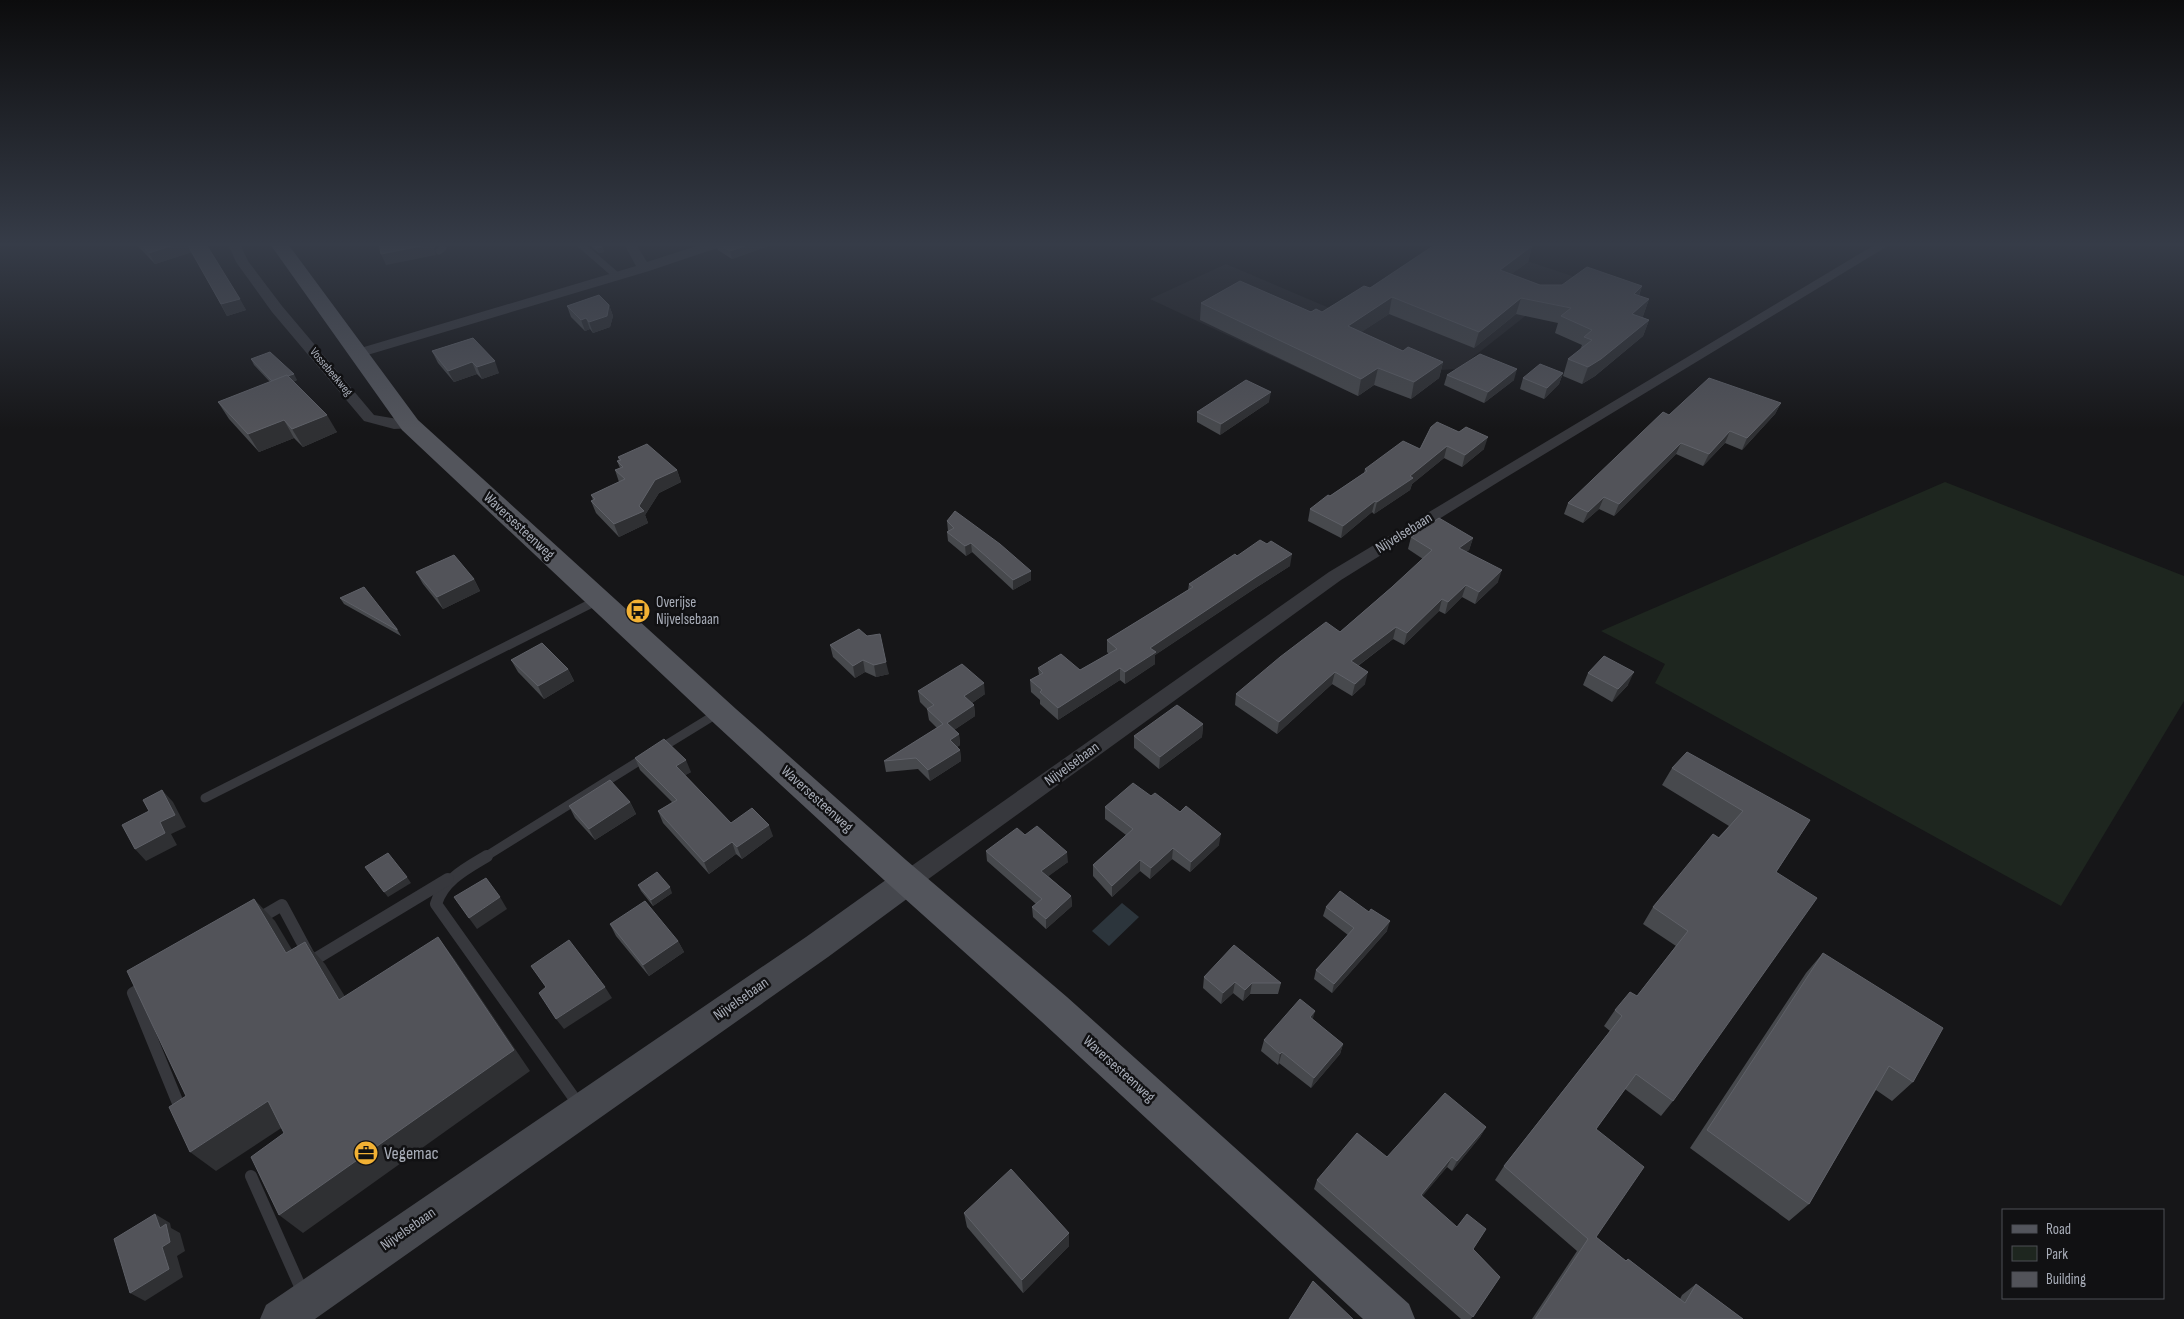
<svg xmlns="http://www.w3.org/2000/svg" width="2184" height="1319" font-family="'Sofia Sans Condensed',sans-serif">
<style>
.built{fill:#222225}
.green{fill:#1e261f}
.water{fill:#2c353c}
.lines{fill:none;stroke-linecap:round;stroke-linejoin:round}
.lane-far2{stroke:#37383d;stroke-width:7}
.lane-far1{stroke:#37383d;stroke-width:9}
.lane{stroke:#37383d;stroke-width:12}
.street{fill:#37383d;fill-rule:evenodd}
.secondary{fill:#45474d;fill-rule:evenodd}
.primary{fill:#53555c;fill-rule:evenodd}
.wall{fill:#47494d}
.shaded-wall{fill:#2f3033}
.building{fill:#525359;stroke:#5f6168}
.labels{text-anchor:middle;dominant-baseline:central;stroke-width:5;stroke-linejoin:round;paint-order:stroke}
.far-street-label{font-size:12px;fill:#a8adb8;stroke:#111113}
.street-label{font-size:15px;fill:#a8adb8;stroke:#111113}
.poi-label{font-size:15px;fill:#a8adb8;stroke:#111113;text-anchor:start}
.near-poi-label{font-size:18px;fill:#a8adb8;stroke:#111113;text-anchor:start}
</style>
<rect width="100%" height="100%" fill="#161618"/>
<polygon class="built" points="1476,244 1575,277 1458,369 1391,373 1358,396 1150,299 1226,264 1341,313"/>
<polygon class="green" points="1945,482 2184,576 2184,701 2061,906 1655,683 1665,664 1601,631"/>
<polygon class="water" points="1122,903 1139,917 1109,946 1092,931"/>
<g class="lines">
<g class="lane-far2">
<polyline points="580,244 617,276"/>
<polyline points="439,251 443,248 443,244"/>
</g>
<g class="lane-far1">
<polyline points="661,748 718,713"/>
<polyline points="205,798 598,600"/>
<polyline points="485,857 647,756"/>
</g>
<g class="lane">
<path d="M487,856C467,868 443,880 436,904L579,1105"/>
<polyline points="258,919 282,905 312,961 448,879"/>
<polyline points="146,985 133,993 182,1113"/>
<polyline points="251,1176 303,1293"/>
</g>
<g class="street">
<polygon points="228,244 240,244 248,261 282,306 374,415 415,422 418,425 415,428 394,429 364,421 272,312 236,262"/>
<polygon points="624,244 636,244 647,262 703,244 722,244 720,247 649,271 364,356 359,357 352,353 354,350 636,266"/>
<polygon points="1876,244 1891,244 1500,481 1341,580 916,888 908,890 900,888 897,881 900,874 1329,572"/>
</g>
<polygon class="secondary" points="908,868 919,872 924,881 919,890 828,957 315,1319 260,1319 266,1305 806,937 897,872"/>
<polygon class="primary" points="270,244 288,244 418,420 736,709 906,860 1067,997 1409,1304 1415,1319 1363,1319 1041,1021 884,880 716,725 402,430"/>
</g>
<g class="wall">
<polygon points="136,244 206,244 246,310 227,316 192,252 155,264"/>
<polygon points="588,244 601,244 604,252 599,253"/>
<polygon points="717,244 774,244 732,259 718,250"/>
<polygon points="1532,246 1528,262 1511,274 1540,285 1642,286 1639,296 1649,299 1643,316 1642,317 1649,320 1643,336 1595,376 1582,384 1563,376 1568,359 1580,350 1582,345 1555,333 1558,323 1516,314 1474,348 1389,314 1361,332 1403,351 1443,362 1439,378 1411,399 1374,385 1358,396 1200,320 1201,303 1322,312 1370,288"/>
<polygon points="609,305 613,316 610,327 593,333 590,329 585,331 571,317 567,306"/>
<polygon points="473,338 499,373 482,379 477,374 454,382 438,363 432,351"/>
<polygon points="251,359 297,380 293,382 337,432 303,447 294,438 259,452 229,419 218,402 270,382 254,365"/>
<polygon points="1563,373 1559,384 1544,399 1520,389 1523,378"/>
<polygon points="1447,375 1514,380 1484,403 1444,385"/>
<polygon points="1269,402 1220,435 1197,422 1197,412"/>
<polygon points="1781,403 1775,414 1742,450 1725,443 1703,466 1676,454 1614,516 1599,509 1583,523 1564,514 1568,503 1669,415"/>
<polygon points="1431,427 1484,449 1462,467 1444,458 1412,484 1410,490 1374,514 1372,512 1341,538 1308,521 1310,509 1364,473 1365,469 1420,449"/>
<polygon points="618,457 677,470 681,482 659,493 645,515 648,523 619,537 596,513 591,501 593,500 591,495 619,482 615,470 620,468 617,461 619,461"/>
<polygon points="947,521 1031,580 1013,590 972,552 966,556 948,541 947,532 948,531"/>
<polygon points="1411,537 1473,538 1469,550 1466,552 1498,582 1475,604 1462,597 1445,614 1439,611 1404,645 1393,639 1358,666 1365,684 1352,696 1332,684 1277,734 1235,705 1236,694 1340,632 1392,587 1423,559 1408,549"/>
<polygon points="1290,566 1254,589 1155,655 1155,664 1125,684 1120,680 1058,720 1040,704 1040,700 1031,692 1030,680 1039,675 1038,668 1080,670 1109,654 1107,652 1107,640 1188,590 1189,584"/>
<polygon points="416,572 474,579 480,591 443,609 423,584"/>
<polygon points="340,598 397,629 401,636 344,604"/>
<polygon points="859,629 889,674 876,677 865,672 855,678 833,657 830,645"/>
<polygon points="511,660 568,669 574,681 544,699 518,672"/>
<polygon points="1588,673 1628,685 1612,702 1583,685"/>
<polygon points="918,691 985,694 972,703 974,705 975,716 954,730 959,734 960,745 957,747 960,750 961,761 930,781 918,769 886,772 884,761 937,728 929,720 927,709 920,702"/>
<polygon points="1203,724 1202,737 1159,769 1134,748 1134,736"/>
<polygon points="635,758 691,772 685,775 731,823 773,836 742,859 736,854 709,874 663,823 658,811 672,802 640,770"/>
<polygon points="1672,768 1810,820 1776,872 1673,1101 1661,1116 1625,1089 1596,1129 1596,1237 1626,1261 1628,1259 1680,1299 1682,1295 1696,1284 1743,1319 1532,1319 1577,1251 1495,1180 1504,1166 1610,1031 1604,1026 1615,1010 1637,996 1676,946 1643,924 1653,907 1729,826 1662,785"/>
<polygon points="1151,796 1219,845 1190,872 1172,859 1150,879 1140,871 1112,897 1093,876 1093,865 1126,835 1105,819 1105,807"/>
<polygon points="630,802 636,814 595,840 575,818 569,806"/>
<polygon points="1025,835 1068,862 1048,876 1071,896 1072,906 1046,929 1033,917 1032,907 1036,904 987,861 986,851"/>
<polygon points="638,885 672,893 653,906 641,891"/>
<polygon points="1326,907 1387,931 1332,993 1314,979 1316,970 1348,935 1323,916"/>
<polygon points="610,924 678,941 684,952 649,976 616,936"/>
<polygon points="1823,953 1913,1082 1892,1101 1876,1090 1809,1204 1789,1221 1690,1148 1806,973"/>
<polygon points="1204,977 1281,983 1278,994 1250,994 1243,1001 1233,993 1221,1004 1203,988"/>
<polygon points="1313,1020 1343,1044 1340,1054 1311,1088 1279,1063 1278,1065 1261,1051 1264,1040"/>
<polygon points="1486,1127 1480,1137 1452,1171 1447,1167 1422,1196 1500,1277 1471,1319 1461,1319 1314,1189 1317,1180 1387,1157"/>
<polygon points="964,1213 1069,1246 1023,1293 967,1227"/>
</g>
<g class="shaded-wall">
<polygon points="176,244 187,244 192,252 155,264 149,253"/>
<polygon points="431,244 437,244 434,249 436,255 386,265 381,254"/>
<polygon points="751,244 774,244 732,259 730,251"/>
<polygon points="1532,246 1528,262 1495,286 1500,270"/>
<polygon points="602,247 604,252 599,253 597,248"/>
<polygon points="1642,286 1636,303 1634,294"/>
<polygon points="1392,297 1389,314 1345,343 1348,326"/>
<polygon points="1521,298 1516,314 1474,348 1479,332"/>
<polygon points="240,299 246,310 227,316 221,304"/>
<polygon points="1649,299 1643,316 1626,330 1632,314"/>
<polygon points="609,305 613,316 610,327 593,333 589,322"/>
<polygon points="586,318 590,329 585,331 581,320"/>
<polygon points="1649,320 1643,336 1595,376 1582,384 1588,367"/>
<polygon points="495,361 499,373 482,379 477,367"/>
<polygon points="472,362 477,374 454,382 448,371"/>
<polygon points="1443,362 1439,378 1411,399 1414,382"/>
<polygon points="1378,368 1374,385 1358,396 1361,379"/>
<polygon points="1517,369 1514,380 1484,403 1488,392"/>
<polygon points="1563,373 1559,384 1544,399 1547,388"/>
<polygon points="294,374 297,380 276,388 272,382"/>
<polygon points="1271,392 1269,402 1220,435 1221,424"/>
<polygon points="1781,403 1775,414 1742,450 1747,438"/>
<polygon points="327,415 337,432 303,447 292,429"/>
<polygon points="284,420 294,438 259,452 248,434"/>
<polygon points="1730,431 1725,443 1703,466 1709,454"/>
<polygon points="1488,437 1484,449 1462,467 1465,455"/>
<polygon points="1681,443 1676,454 1614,516 1619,504"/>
<polygon points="1447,446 1444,458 1412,484 1410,490 1374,514 1377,502"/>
<polygon points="677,470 681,482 659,493 645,515 648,523 619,537 614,524 639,506 655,480"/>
<polygon points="1604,497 1599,509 1583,523 1588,512"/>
<polygon points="1375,501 1372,512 1341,538 1343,526"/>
<polygon points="1473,538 1469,550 1455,560 1459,548"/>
<polygon points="971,543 972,552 966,556 965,546"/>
<polygon points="1292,554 1290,566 1254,589 1155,655 1155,664 1125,684 1125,672 1150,648 1256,577"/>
<polygon points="1502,570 1498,582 1475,604 1479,592"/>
<polygon points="1031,571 1031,580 1013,590 1013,580"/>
<polygon points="474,579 480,591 443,609 437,597"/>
<polygon points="1466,585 1462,597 1445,614 1448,602"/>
<polygon points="1442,599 1439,611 1404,645 1407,633"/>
<polygon points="1396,627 1393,639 1348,673 1351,661"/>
<polygon points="863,660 865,672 855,678 853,666"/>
<polygon points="886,662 889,674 876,677 874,665"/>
<polygon points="1120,668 1120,680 1058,720 1058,708"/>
<polygon points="568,669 574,681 544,699 538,686"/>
<polygon points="1335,672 1332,684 1277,734 1279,722"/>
<polygon points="1368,672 1365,684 1352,696 1355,684"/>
<polygon points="1634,672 1628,685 1612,702 1618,689"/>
<polygon points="984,683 985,694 966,707 964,696"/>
<polygon points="974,705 975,716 948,734 947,723"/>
<polygon points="1203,724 1202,737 1159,769 1160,757"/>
<polygon points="959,734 960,745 951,751 950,740"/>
<polygon points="960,750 961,761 930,781 928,770"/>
<polygon points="686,760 691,772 681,778 676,766"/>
<polygon points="162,790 173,802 186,827 171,834 177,845 146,861 135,849 160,822"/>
<polygon points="630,802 636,814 595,840 589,829"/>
<polygon points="769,825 773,836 742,859 737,847"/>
<polygon points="1221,834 1219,845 1190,872 1191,862"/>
<polygon points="732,842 736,854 709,874 704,862"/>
<polygon points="1173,848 1172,859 1150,879 1151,868"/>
<polygon points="1067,852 1068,862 1042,881 1041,871"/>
<polygon points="1140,860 1140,871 1112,897 1112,886"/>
<polygon points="407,877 411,883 388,897 384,892"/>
<polygon points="670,887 672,893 653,906 651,900"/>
<polygon points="1071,896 1072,906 1046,929 1046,919"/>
<polygon points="500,897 507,909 477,929 469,918"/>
<polygon points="254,899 275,921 307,975 286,953"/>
<polygon points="1390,921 1387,931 1332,993 1334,984"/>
<polygon points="438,937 455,960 530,1071 303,1233 279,1215"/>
<polygon points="678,941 684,952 649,976 643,965"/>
<polygon points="305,942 325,964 360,1021 339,1000"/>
<polygon points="1235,982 1233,993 1221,1004 1223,993"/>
<polygon points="1252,983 1250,994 1243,1001 1245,990"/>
<polygon points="605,987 612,998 564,1029 556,1019"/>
<polygon points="1315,1011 1312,1022 1310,1017"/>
<polygon points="1343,1044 1340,1054 1311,1088 1314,1078"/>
<polygon points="1282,1052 1279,1063 1278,1065 1280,1054"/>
<polygon points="268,1101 292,1121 216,1171 190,1152"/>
<polygon points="1486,1127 1480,1137 1452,1171 1457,1161"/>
<polygon points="1452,1157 1447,1167 1416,1204 1421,1195"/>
<polygon points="155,1214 170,1223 171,1228 180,1233 185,1251 177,1256 183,1277 145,1301 130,1293 162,1247 160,1228"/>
<polygon points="1069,1233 1069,1246 1023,1293 1022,1280"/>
</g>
<g class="building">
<polygon points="140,244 176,244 149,253"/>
<polygon points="187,244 206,244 240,299 221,304"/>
<polygon points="379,244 431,244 381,254"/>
<polygon points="593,244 601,244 602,247 597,248"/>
<polygon points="719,244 751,244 730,251"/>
<polygon points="1436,244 1525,244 1532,246 1500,270 1540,285 1562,285 1587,267 1642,286 1634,294 1649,299 1632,314 1649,320 1601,359 1588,367 1568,359 1592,340 1584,337 1592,330 1561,316 1571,308 1521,298 1479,332 1392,297 1348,326 1403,351 1408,347 1443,362 1414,382 1378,368 1361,379 1201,303 1240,281 1311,312 1316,309 1322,312 1364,286 1370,288"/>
<polygon points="599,295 609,305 607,316 589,322 586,318 581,320 567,306"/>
<polygon points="473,338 495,361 477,367 472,362 448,371 432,351"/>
<polygon points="270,352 294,374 288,376 287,375 272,381 251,359"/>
<polygon points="1480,354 1517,369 1488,392 1447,375"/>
<polygon points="1540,364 1563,373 1547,388 1523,378"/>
<polygon points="287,375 327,415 292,429 284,420 248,434 218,402"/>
<polygon points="1709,378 1781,403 1747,438 1730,431 1709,454 1681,443 1619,504 1604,497 1588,512 1568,503 1663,412 1669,415"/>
<polygon points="1246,380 1271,392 1221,424 1197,412"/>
<polygon points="1437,422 1459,432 1466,427 1488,437 1465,455 1447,446 1410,476 1413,478 1377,502 1375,501 1343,526 1310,509 1328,495 1330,496 1367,471 1365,469 1403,441 1420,449 1431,427"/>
<polygon points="647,444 677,470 655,480 639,506 644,511 614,524 591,501 595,499 591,495 625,479 615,470 623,467 617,461 621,460 618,457"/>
<polygon points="955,511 1000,544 1031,571 1013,580 971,543 965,546 947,532 954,528 947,521"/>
<polygon points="1439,518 1473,538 1459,548 1502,570 1479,592 1466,585 1448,602 1442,599 1407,633 1396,627 1351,661 1368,672 1355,684 1335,672 1279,722 1236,694 1280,657 1326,622 1340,632 1392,587 1432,550 1411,537"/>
<polygon points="1260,540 1267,544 1271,541 1292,554 1256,577 1150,648 1156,652 1125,672 1120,668 1058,708 1040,692 1042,690 1030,680 1043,673 1038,668 1061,654 1080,670 1117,649 1107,640 1193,587 1189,584 1235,554 1237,556"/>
<polygon points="454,555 474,579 437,597 416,572"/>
<polygon points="364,587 397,629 397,630 340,598"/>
<polygon points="859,629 867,636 880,634 886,662 874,665 863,660 853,666 830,645"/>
<polygon points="542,643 568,669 538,686 511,660"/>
<polygon points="1604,656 1634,672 1618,689 1588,673"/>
<polygon points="962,664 984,683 964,696 974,705 947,723 959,734 950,740 960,750 928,770 916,758 884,761 943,724 927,709 934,705 918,691"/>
<polygon points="1177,705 1203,724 1160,757 1134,736"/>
<polygon points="664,739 686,760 676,766 731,823 752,808 769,825 737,847 732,842 704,862 658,811 677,800 635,758"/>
<polygon points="1687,752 1810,820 1776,872 1817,898 1673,1101 1636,1074 1596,1129 1644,1167 1596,1237 1626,1261 1628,1259 1685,1303 1696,1284 1743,1319 1535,1319 1588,1239 1504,1166 1622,1016 1615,1010 1630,992 1637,996 1688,931 1653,907 1713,834 1719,838 1743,811 1672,768"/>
<polygon points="610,780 630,802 589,829 569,806"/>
<polygon points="1133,783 1151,796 1155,793 1180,812 1186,806 1221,834 1191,862 1173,848 1151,868 1140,860 1112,886 1093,865 1133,829 1105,807"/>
<polygon points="162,790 175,815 160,822 165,833 135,849 122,825 149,811 143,800"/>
<polygon points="1037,826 1067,852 1041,871 1071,896 1046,919 1032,907 1042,899 986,851 1017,828 1025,835"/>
<polygon points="388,853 407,877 384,892 365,867"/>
<polygon points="657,872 670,887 651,900 638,885"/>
<polygon points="486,878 500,897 469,918 454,897"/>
<polygon points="1340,891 1369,912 1371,909 1390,921 1334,984 1316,970 1354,928 1326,907"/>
<polygon points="254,899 286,953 305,942 339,1000 438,937 514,1050 279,1215 251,1157 284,1133 268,1101 190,1152 169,1107 186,1096 127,971"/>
<polygon points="645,901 678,941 643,965 610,924"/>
<polygon points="569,940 605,987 556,1019 539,993 546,987 531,966"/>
<polygon points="1234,945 1281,983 1252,983 1245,990 1235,982 1223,993 1204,977"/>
<polygon points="1823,953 1943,1028 1913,1082 1889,1066 1809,1204 1707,1130"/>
<polygon points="1300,999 1315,1011 1310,1017 1343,1044 1314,1078 1282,1052 1280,1054 1264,1040"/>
<polygon points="1445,1093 1486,1127 1457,1161 1452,1157 1421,1195 1457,1227 1467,1214 1486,1229 1473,1249 1500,1277 1473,1317 1317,1180 1357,1133 1387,1157"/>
<polygon points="1011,1169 1069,1233 1022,1280 964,1213"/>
<polygon points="155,1214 160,1228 166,1224 170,1242 162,1247 169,1269 130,1293 114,1239"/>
<polygon points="1313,1281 1353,1319 1289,1319"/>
</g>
<linearGradient id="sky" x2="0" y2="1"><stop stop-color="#0c0c0d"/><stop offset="0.57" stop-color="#363c48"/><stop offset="1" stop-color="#363c48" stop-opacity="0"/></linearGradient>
<rect width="2184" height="429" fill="url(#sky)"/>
<defs>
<symbol id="bus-disc" viewBox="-11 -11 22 22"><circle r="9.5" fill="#f2b134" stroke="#111113"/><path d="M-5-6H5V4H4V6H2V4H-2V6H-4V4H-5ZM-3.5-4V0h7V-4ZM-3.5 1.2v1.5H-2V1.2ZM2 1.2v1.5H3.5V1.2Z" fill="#111"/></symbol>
<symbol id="office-disc" viewBox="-11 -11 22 22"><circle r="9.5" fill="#f2b134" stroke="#111113"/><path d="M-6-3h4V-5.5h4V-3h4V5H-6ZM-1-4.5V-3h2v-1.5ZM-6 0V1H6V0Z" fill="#111"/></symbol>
</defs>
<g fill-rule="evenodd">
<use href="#bus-disc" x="624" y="597" width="28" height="28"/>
<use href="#office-disc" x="352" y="1139" width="28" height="28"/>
</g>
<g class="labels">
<g class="far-street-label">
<text transform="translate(331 372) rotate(50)">Vossebeekweg</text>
</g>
<g class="street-label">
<text transform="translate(519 526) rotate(43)">Waversesteenweg</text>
<text transform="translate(1404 533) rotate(-32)">Nijvelsebaan</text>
<text transform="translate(1072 764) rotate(-36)">Nijvelsebaan</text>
<text transform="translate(817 799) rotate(42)">Waversesteenweg</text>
<text transform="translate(741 999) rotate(-35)">Nijvelsebaan</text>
<text transform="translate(1119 1069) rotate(42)">Waversesteenweg</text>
<text transform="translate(408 1229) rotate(-35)">Nijvelsebaan</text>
</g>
<g class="poi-label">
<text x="656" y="602">Overijse<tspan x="656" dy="17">Nijvelsebaan</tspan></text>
</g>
<g class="near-poi-label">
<text x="384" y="1153">Vegemac</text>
</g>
</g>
<rect x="2002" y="1209" width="162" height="90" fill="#111113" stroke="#4d4f55"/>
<rect x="2012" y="1225" width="25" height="8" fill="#53555c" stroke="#4d4f55"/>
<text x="2046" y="1234" font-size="15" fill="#a8adb8">Road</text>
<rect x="2012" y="1246" width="25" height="15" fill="#1e261f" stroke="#4d4f55"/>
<text x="2046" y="1259" font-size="15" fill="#a8adb8">Park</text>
<rect x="2012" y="1272" width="25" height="15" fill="#525359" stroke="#4d4f55"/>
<text x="2046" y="1284" font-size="15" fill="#a8adb8">Building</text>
</svg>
